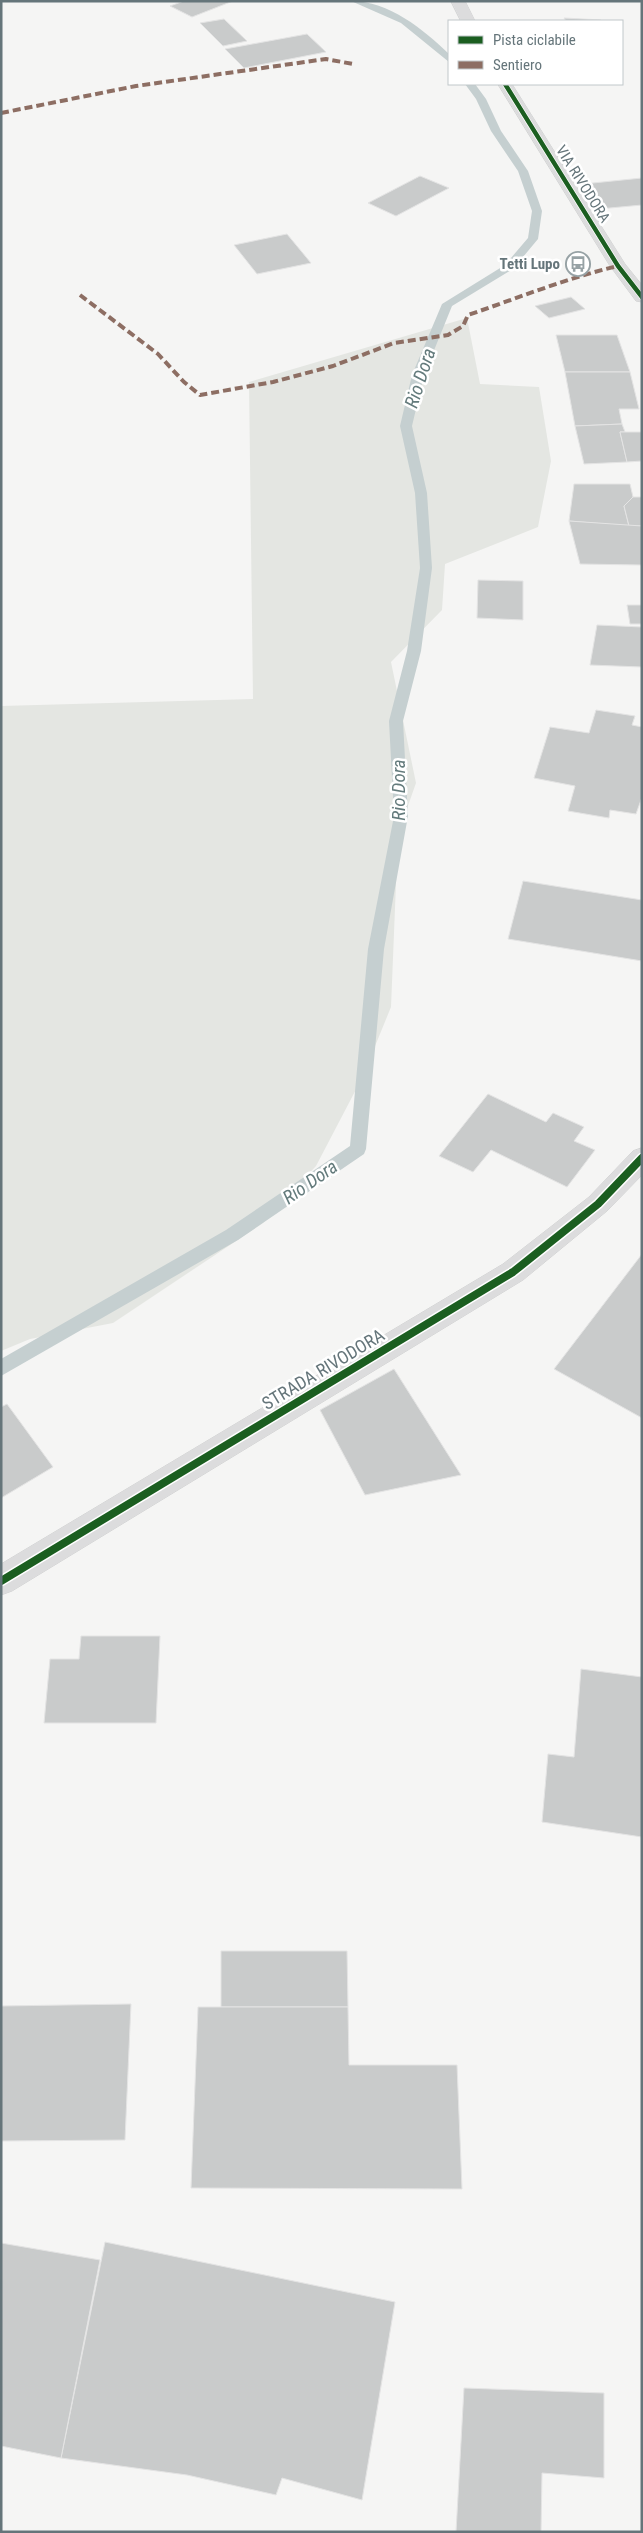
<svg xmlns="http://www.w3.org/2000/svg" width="643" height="2533" font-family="'Roboto Condensed',sans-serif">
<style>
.green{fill:#e4e6e2}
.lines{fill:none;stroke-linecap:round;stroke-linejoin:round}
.stream{fill:#c5cfd0;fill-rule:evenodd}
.building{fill:#c9cbcb;stroke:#e4e4e4}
.secondary-casing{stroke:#d0d1d1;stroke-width:1}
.secondary{fill:#dcdcdd;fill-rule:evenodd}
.quiet{stroke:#8d6e63;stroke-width:4;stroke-dasharray:8 4;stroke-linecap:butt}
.cycleway-far1-casing{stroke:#fff;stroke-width:6}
.cycleway-casing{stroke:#fff;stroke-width:11}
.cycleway-far1{stroke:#1b5e20;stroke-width:4.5}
.cycleway{stroke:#1b5e20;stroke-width:8}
.labels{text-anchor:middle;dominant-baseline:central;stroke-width:5;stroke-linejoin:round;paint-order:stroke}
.far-street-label{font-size:15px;fill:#65757a;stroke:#fff}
.far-poi-label{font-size:15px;font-weight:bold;fill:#65757a;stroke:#fff;text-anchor:end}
.street-label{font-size:18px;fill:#65757a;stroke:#fff}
.water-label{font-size:19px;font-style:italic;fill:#647b7c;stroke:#fff}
</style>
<rect width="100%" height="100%" fill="#f5f5f4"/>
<polygon class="green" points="467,318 480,384 539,387 551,461 538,527 445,564 442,610 391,662 416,783 398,834 391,1007 362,1078 316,1166 263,1223 113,1323 30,1339 1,1351 1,706 253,699 249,382"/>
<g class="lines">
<g class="stream">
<path d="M351,1C389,1 423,29 449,54V62L401,23Z"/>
<polygon points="465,84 475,84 486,99 501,131 528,171 542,211 538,239 513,269 452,306 424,375 412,426 427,493 432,568 421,651 403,721 408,816 384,949 366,1149 364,1154 238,1240 1,1376 1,1359 226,1230 350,1146 368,949 394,816 389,721 407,651 420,568 415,493 400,426 412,375 442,304 505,265 528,238 532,211 518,171 491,131 476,99"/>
</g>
</g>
<g class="building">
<polygon points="184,1 233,1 192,17 170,6"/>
<polygon points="564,18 601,20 601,21 566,21"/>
<polygon points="224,19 247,41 223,46 200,23"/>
<polygon points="307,34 326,52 244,68 225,49"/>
<polygon points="420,176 449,188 396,216 368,203"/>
<polygon points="642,178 642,205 599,209 583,184"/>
<polygon points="287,234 311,263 257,274 234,245"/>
<polygon points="571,297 585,309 549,318 535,306"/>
<polygon points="556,335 617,335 630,372 565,372"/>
<polygon points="565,372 630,372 639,409 619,409 622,424 575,426"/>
<polygon points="622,424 625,432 620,432 627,462 584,464 575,426"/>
<polygon points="620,432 642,432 642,461 627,462"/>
<polygon points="574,484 630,484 633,497 624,506 629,526 569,521"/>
<polygon points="633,497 642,497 642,526 629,526 624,506"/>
<polygon points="569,521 642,526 642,565 580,564"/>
<polygon points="478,580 523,581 523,620 477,618"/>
<polygon points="627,605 642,605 642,624 630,624"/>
<polygon points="597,625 642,627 642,667 590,665"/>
<polygon points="596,710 635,716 632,725 642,727 642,797 636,814 610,810 609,818 568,811 575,786 534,778 550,727 589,733"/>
<polygon points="523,881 642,900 642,961 508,939"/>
<polygon points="488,1094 546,1122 553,1113 584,1127 574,1141 595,1150 567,1187 491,1150 473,1172 439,1156"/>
<polygon points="642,1254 642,1418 554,1369"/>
<polygon points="394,1369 461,1475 365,1495 320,1410"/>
<polygon points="7,1404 53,1467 1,1498 1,1407"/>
<polygon points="81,1636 160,1636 156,1723 44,1723 50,1659 79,1659"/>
<polygon points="581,1669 642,1677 642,1837 542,1822 548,1754 574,1757"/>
<polygon points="221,1951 347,1951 348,2007 221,2007"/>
<polygon points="131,2004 125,2140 1,2141 1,2006"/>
<polygon points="198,2007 348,2007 349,2065 457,2065 462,2189 191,2188"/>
<polygon points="105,2242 395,2302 362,2500 282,2478 276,2495 187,2475 61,2458"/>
<polygon points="1,2243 100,2260 61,2458 1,2446"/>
<polygon points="464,2388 604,2393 604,2478 542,2473 541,2532 456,2532"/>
</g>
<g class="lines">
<defs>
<g id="secondary">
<polygon points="451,1 465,1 475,21 461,21"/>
<polygon points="498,84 512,84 625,264 642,285 642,302 636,301 610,266"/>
<polygon points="642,1148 642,1175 607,1211 523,1280 12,1591 1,1595 1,1564 503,1264 589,1197 633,1151"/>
</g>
</defs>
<use href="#secondary" class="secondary-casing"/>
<use href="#secondary" class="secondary"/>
<g class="quiet">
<polyline points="1,113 136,86 326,59 353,64"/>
<path d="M80,295L158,354L184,382L200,395L273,382L333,366L394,343L448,335L463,326L468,315C518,298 567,278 618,266"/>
</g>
<defs>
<polyline id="cycleway-far1" points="505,84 618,266 642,297"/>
<polyline id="cycleway" points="1,1581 513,1272 598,1204 642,1158"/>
</defs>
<use href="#cycleway-far1" class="cycleway-far1-casing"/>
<use href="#cycleway" class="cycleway-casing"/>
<use href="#cycleway-far1" class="cycleway-far1"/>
<use href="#cycleway" class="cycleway"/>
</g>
<defs>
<symbol id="bus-ring" viewBox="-11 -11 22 22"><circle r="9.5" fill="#fff" stroke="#97a2a5" stroke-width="1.5"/><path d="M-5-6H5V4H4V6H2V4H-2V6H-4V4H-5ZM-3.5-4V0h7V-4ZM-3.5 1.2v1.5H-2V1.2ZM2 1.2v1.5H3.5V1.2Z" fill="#97a2a5"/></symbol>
</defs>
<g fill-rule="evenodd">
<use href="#bus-ring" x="564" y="250" width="28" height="28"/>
</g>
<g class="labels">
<g class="far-street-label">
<text transform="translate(583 184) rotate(58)">VIA RIVODORA</text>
</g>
<g class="far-poi-label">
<text x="560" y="264">Tetti Lupo</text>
</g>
<g class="street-label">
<text transform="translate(323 1369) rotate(-31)">STRADA RIVODORA</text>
</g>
<g class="water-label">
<text transform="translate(420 378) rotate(-72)">Rio Dora</text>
<text transform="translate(398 790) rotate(-90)">Rio Dora</text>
<text transform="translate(310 1182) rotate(-35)">Rio Dora</text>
</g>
</g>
<rect width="643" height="2533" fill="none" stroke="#65757a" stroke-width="5"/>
<rect x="448" y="20" width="175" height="65" fill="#ffffff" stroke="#c1c8ca"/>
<rect x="458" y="36" width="25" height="8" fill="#1b5e20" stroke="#c1c8ca"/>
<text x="493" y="45" font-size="15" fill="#65757a">Pista ciclabile</text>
<rect x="458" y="61" width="25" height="8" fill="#8d6e63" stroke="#c1c8ca"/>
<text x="493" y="70" font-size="15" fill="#65757a">Sentiero</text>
</svg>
